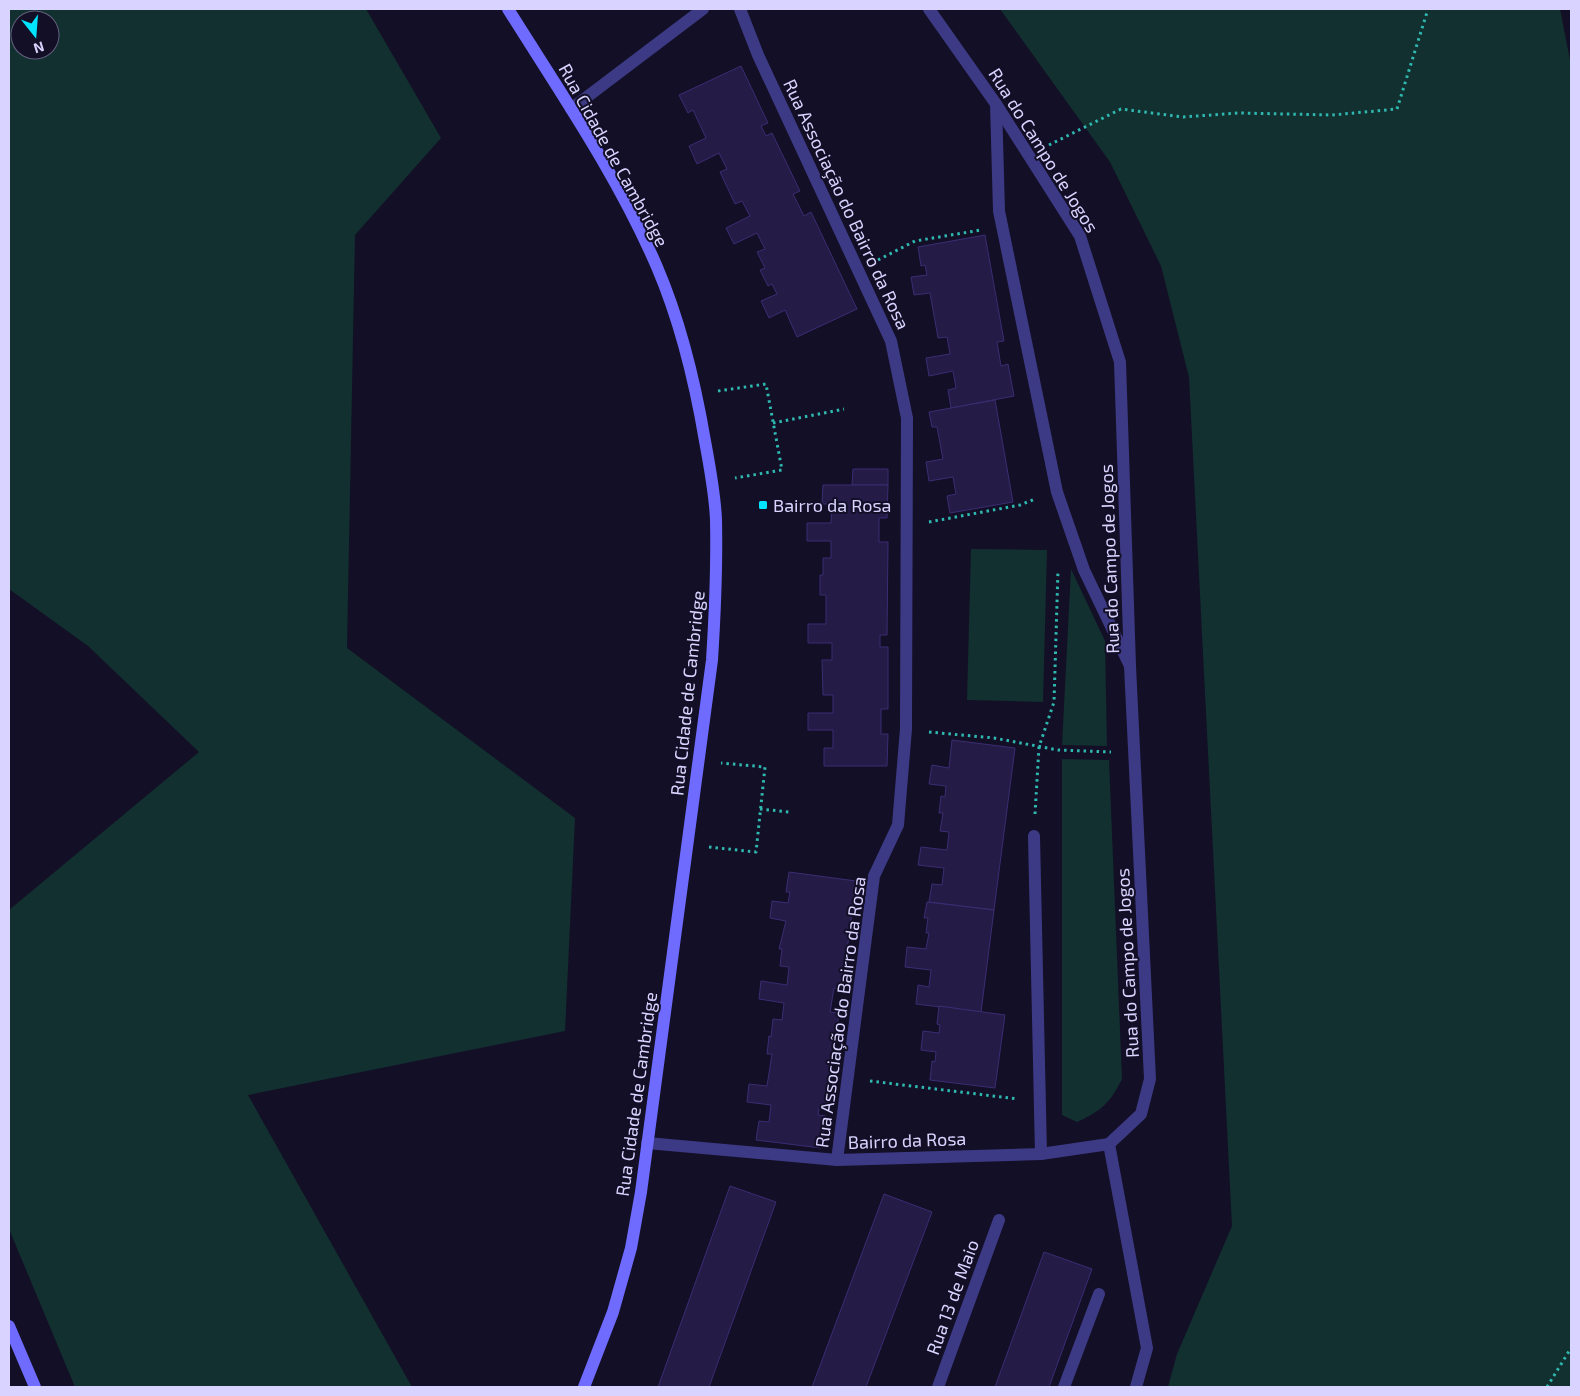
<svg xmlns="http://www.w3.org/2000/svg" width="1580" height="1396" font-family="'Exo 2',sans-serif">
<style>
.green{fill:#12302f;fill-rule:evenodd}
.building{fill:#241b47;stroke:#3b2d73}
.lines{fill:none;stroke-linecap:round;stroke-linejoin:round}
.path{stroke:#2fb8b0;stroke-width:3;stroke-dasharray:2.5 4;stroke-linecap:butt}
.lane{stroke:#3d3a85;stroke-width:12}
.street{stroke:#3d3a85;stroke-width:12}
.secondary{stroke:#6f6bff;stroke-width:12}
.poi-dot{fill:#00e5ff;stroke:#130f26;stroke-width:2}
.labels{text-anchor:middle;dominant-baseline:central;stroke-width:4;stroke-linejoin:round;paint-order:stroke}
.street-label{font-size:18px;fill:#d9d4ff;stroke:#130f26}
.poi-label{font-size:18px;fill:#d9d4ff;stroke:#130f26;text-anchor:start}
</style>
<rect width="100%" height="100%" fill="#130f26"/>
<g class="green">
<path d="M9,9H366L441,138L355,235L347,648L575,818L565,1031L248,1095L412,1387H75L9,1229V910L199,752L88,646L9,589ZM20,20H50V50H20Z"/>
<polygon points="1000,9 1560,9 1571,65 1571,1387 1168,1387 1177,1354 1232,1226 1189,377 1161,266 1110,162"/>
<polygon points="971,549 1047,550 1043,702 967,700"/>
<polygon points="1071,569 1105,641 1107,746 1062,745"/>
<path d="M1062,759L1109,760L1122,1079C1110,1103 1101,1111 1077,1122L1062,1115Z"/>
</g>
<g class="building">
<polygon points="741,66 768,123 761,126 766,136 772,133 800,191 793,194 804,216 811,212 857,309 797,337 785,310 769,318 761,301 777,294 772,284 768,286 760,270 765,268 757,252 765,249 757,233 734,244 726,228 750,216 742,201 735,204 720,172 727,169 719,153 697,164 689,146 706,138 693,110 688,113 679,95"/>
<polygon points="985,235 1004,341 997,342 1001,366 1008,364 1014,396 951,408 948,390 956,388 953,371 929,376 926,358 950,354 947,337 938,338 930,293 914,295 911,277 927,275 925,265 921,266 918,247"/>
<polygon points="995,400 1013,502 950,513 947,496 956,494 953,477 929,481 926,462 943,459 937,427 932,427 929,412"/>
<polygon points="853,469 888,469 888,485 852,485"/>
<polygon points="823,485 888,485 887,518 879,518 879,542 888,542 887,635 880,635 880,647 888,647 888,709 881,709 881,734 888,734 887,766 824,766 824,748 833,748 833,730 808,730 808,713 833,713 833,695 823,695 822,660 832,660 832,643 808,643 808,624 826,624 826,595 820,595 820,575 823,575 823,558 831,558 831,541 807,541 807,523 831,523 832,504 822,504"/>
<polygon points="952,740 1015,748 994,910 929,902 932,884 942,885 944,868 918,865 921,847 947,850 949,832 940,831 943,813 939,813 941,796 945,797 946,786 929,784 932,765 949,768"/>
<polygon points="789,872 856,881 842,989 834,988 830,1012 839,1013 827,1105 820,1104 818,1115 826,1116 821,1148 756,1140 759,1121 769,1122 771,1105 747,1102 749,1084 767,1086 772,1054 767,1054 769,1036 771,1037 773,1019 782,1020 784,1003 759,999 761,981 787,985 789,967 780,966 782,949 779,949 786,921 770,918 772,901 788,903 790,892 786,892"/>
<polygon points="927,902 994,910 981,1012 916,1004 918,985 929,987 931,970 905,967 907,947 926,949 929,933 926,933 928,918 924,918"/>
<polygon points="939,1006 1005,1015 995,1088 930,1080 932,1061 935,1062 936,1052 921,1050 923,1031 939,1033 940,1025 937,1024"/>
<polygon points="730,1186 776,1202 709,1387 658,1387"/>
<polygon points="884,1194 932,1212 866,1387 812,1387"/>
<polygon points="1044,1252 1092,1269 1049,1387 995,1387"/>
</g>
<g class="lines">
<g class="path">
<polyline points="1049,145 1121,109 1183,117 1239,113 1332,115 1397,109 1428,9"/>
<polyline points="878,260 915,241 981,230"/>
<polyline points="718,391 766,384 782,470 735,478"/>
<polyline points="773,423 844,409"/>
<polyline points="929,522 1020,505 1035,499"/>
<polyline points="929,732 994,738 1058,750 1111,752"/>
<polyline points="760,809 789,812"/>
<polyline points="1035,814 1039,747 1054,702 1058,570"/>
<polyline points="709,847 756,852 765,767 721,763"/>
<polyline points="870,1081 1018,1099"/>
<polyline points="1547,1387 1571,1348"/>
</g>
<g class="lane">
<polyline points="996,104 999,211 1057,492 1084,570 1130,666"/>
<polyline points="1034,836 1041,1154"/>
<polyline points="1109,1144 1147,1348 1136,1387"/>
<polyline points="1064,1387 1099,1294"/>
</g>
<g class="street">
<polyline points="740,9 758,55 891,341 907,418 906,729 898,825 874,876 837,1160"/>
<polyline points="571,109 703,9"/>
<polyline points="647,1143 837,1160 1041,1154 1109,1144 1141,1114 1150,1079 1130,666 1120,362 1080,236 996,104 929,9"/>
<polyline points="938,1387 999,1220"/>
</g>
<g class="secondary">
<path d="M508,9C560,92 618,176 657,267C681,323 695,382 705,441C710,468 715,494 716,520C717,567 715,613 712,660L641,1192L631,1248L613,1312L584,1387"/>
<polyline points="9,1326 35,1387"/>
</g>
</g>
<rect class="poi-dot" x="758" y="500" width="10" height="10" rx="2.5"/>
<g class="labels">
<g class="street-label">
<text transform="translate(1044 150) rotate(58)">Rua do Campo de Jogos</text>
<text transform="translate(614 155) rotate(61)">Rua Cidade de Cambridge</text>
<text transform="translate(847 204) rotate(65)">Rua Associação do Bairro da Rosa</text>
<text transform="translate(1109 559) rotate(-92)">Rua do Campo de Jogos</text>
<text transform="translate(687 693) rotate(-84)">Rua Cidade de Cambridge</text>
<text transform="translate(1127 963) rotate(-93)">Rua do Campo de Jogos</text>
<text transform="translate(840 1012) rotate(-82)">Rua Associação do Bairro da Rosa</text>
<text transform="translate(636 1094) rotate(-82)">Rua Cidade de Cambridge</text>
<text transform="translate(907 1140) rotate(-2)">Bairro da Rosa</text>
<text transform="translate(952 1297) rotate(-70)">Rua 13 de Maio</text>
</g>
<g class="poi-label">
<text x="773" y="505">Bairro da Rosa</text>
</g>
</g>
<rect width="1580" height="1396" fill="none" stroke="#d9d4ff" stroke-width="20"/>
<g transform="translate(35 35) rotate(163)"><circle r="24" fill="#130f26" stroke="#625e7d"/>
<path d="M0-4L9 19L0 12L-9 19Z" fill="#00e5ff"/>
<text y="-8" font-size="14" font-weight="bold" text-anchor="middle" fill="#d9d4ff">N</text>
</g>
</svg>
